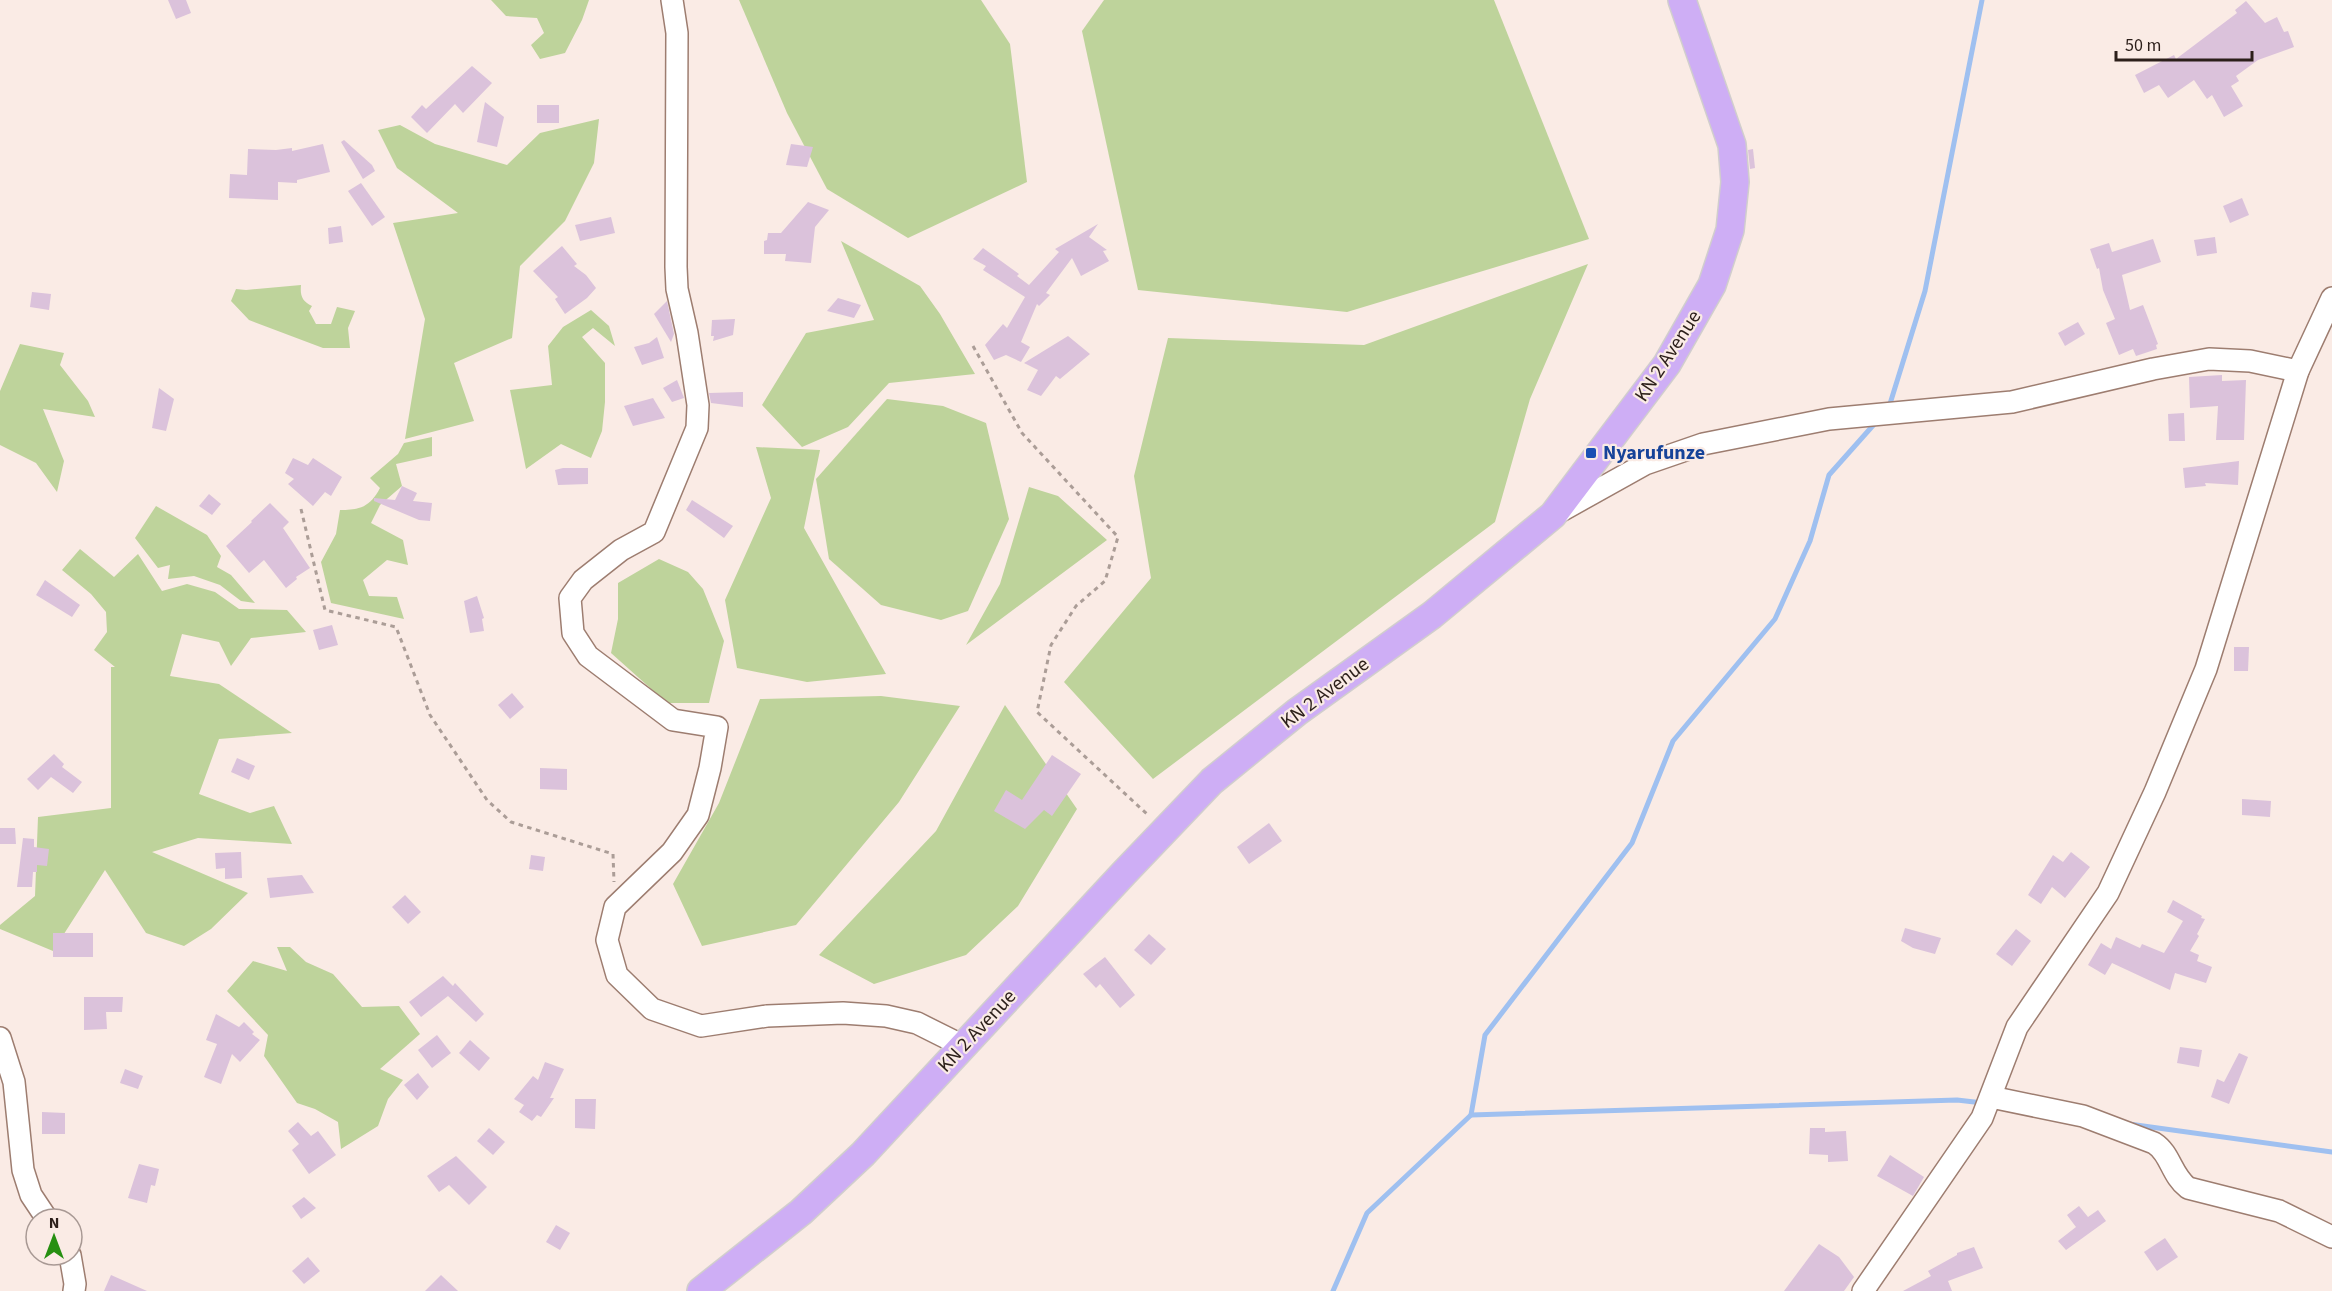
<svg xmlns="http://www.w3.org/2000/svg" width="2332" height="1291" font-family="'Source Sans 3',sans-serif">
<style>
.green{fill:#bed39b}
.lines{fill:none;stroke-linecap:round;stroke-linejoin:round}
.stream{stroke:#9fc0f0;stroke-width:5}
.building{fill:#dbc2db}
.minor-casing{stroke:#9d7d70;stroke-width:24}
.major-casing{stroke:#d1cecd;stroke-width:30}
.path{stroke:#ab9d97;stroke-width:3;stroke-dasharray:4.5 4.5;stroke-linecap:butt}
.minor{stroke:#fff;stroke-width:21}
.major{stroke:#ceaef5;stroke-width:27}
.transit-dot{fill:#1a4fb4;stroke:#faebe5;stroke-width:2}
.labels{text-anchor:middle;dominant-baseline:central;stroke-width:4.5;stroke-linejoin:round;paint-order:stroke}
.street-label{font-size:20px;fill:#2c1f1a;stroke:#faebe5}
.transit-label{font-size:20px;font-weight:bold;fill:#164399;stroke:#faebe5;text-anchor:start}
</style>
<rect width="100%" height="100%" fill="#faebe5"/>
<g class="green">
<polygon points="491,0 589,0 582,20 565,53 540,59 531,45 544,33 537,18 506,16"/>
<polygon points="739,0 981,0 1010,44 1027,182 908,238 827,189 787,113"/>
<polygon points="1104,0 1494,0 1589,239 1347,312 1138,290 1082,31"/>
<polygon points="599,119 594,163 565,221 520,266 512,338 454,363 474,421 405,439 425,319 393,223 458,213 397,168 378,130 400,125 435,144 507,165 540,133"/>
<polygon points="841,241 920,286 940,314 975,374 889,383 848,427 802,447 762,405 806,333 874,320"/>
<polygon points="1588,264 1530,399 1495,522 1153,779 1064,682 1151,578 1134,476 1168,338 1364,345"/>
<path d="M301,285C300,296 302,301 312,306L309,311L316,324H331L337,307L355,311L348,328L350,348H323L249,320L231,301L236,289L246,290Z"/>
<polygon points="591,310 609,326 615,346 593,328 582,337 605,363 605,402 602,431 591,458 561,444 526,469 510,390 552,385 548,346 563,327"/>
<polygon points="20,344 64,353 60,365 88,401 95,417 43,409 64,461 57,492 36,463 0,445 0,391"/>
<polygon points="887,399 943,406 986,423 1009,519 968,611 941,620 881,605 829,559 816,479"/>
<path d="M432,437V456L396,464L402,486L380,505L371,523L403,540L408,565L387,560L363,580L369,596L397,597L404,619L331,603L321,562L336,534L340,510C360,510 370,507 380,488L370,478L398,454L404,443Z"/>
<polygon points="756,447 820,450 804,528 886,674 807,682 737,668 725,600 771,498"/>
<polygon points="1029,487 1058,496 1107,540 966,645 1000,584"/>
<polygon points="156,506 207,535 221,556 217,567 231,575 255,603 241,601 220,585 194,576 168,579 170,565 158,568 135,538"/>
<polygon points="80,549 114,577 138,554 162,591 187,584 215,592 239,609 287,610 306,632 251,638 231,666 219,642 182,634 170,676 219,684 292,733 219,739 199,794 250,813 274,806 292,844 198,838 152,852 248,893 211,929 184,946 146,933 105,870 53,951 0,929 0,925 35,896 38,817 111,808 111,667 115,667 94,650 107,632 106,612 91,594 62,570"/>
<polygon points="659,559 688,572 703,589 724,641 709,703 667,703 611,653 618,619 618,583"/>
<polygon points="881,696 960,706 899,802 796,925 702,946 673,884 719,803 760,699"/>
<polygon points="1005,705 1077,809 1018,906 966,955 874,984 819,955 936,831"/>
<polygon points="277,947 290,947 306,962 333,974 362,1007 399,1006 420,1034 380,1069 403,1080 388,1099 378,1126 341,1149 338,1122 315,1109 297,1103 264,1056 268,1035 227,991 253,961 287,971"/>
</g>
<g class="lines">
<g class="stream">
<polyline points="1889,407 1925,291 1982,0"/>
<polyline points="1471,1115 1485,1035 1632,843 1673,741 1775,619 1810,541 1829,475 1877,421"/>
<polyline points="2129,1124 2332,1152"/>
<polyline points="1333,1291 1367,1213 1471,1115 1957,1100 1983,1103"/>
</g>
</g>
<g class="building">
<polygon points="168,0 186,0 191,13 176,19"/>
<polygon points="2246,1 2265,23 2277,17 2284,32 2288,31 2294,47 2258,60 2236,76 2239,81 2231,86 2243,106 2224,117 2212,95 2207,99 2194,80 2168,98 2159,85 2144,93 2135,75 2174,55 2176,59 2237,13 2235,10"/>
<polygon points="472,66 492,83 463,113 455,104 427,133 411,117 422,105 426,109"/>
<polygon points="485,102 504,117 497,147 477,142"/>
<rect x="537" y="105" width="22" height="18"/>
<polygon points="344,140 372,165 375,171 363,179 341,142"/>
<polygon points="323,144 330,172 297,180 297,183 278,182 278,200 229,198 230,174 247,175 248,149 276,150 292,148 292,151"/>
<polygon points="791,144 813,147 807,167 786,165"/>
<polygon points="1753,149 1755,168 1750,169 1748,150"/>
<polygon points="361,183 385,217 372,226 348,191"/>
<polygon points="2242,198 2249,215 2230,223 2223,206"/>
<polygon points="808,202 829,210 815,227 811,263 785,261 786,254 764,254 764,241 767,240 768,233 781,233"/>
<polygon points="611,217 615,233 580,241 575,225"/>
<polygon points="1098,224 1089,237 1107,250 1103,251 1109,261 1081,276 1072,258 1046,293 1050,295 1039,306 1037,304 1021,342 1030,347 1021,362 1006,355 994,360 985,345 1003,324 1007,328 1025,297 983,270 986,266 973,259 983,248 1019,274 1017,276 1029,285 1059,252 1055,249"/>
<polygon points="341,226 343,242 329,244 328,228"/>
<polygon points="2215,237 2217,253 2197,256 2194,240"/>
<polygon points="2153,239 2161,262 2122,275 2130,310 2143,305 2158,344 2156,345 2157,349 2136,356 2133,349 2119,355 2106,323 2115,319 2103,290 2099,268 2097,269 2090,249 2109,243 2112,252"/>
<polygon points="562,246 577,264 574,266 586,275 596,288 587,298 565,314 555,299 558,297 533,271"/>
<polygon points="32,292 51,294 49,310 30,307"/>
<polygon points="838,298 861,305 854,318 827,311"/>
<polygon points="667,301 674,334 671,342 654,314"/>
<polygon points="735,319 733,335 713,341 714,336 711,336 712,320"/>
<polygon points="2078,322 2085,334 2065,346 2058,333"/>
<polygon points="1068,336 1090,354 1060,379 1056,376 1041,396 1027,390 1038,370 1024,363"/>
<polygon points="657,337 664,358 642,365 634,347 649,343"/>
<polygon points="2222,375 2222,381 2246,380 2244,440 2216,440 2218,406 2190,408 2189,377"/>
<polygon points="677,380 684,398 672,402 663,388"/>
<polygon points="159,388 174,399 166,431 152,428"/>
<polygon points="743,392 743,407 711,403 709,393"/>
<polygon points="653,398 665,418 633,426 624,406"/>
<polygon points="2184,413 2185,441 2169,441 2168,414"/>
<polygon points="293,458 308,465 313,458 342,477 331,496 325,492 313,506 288,484 294,479 285,473"/>
<polygon points="2239,461 2238,485 2205,483 2206,486 2185,488 2183,468"/>
<polygon points="563,468 588,468 588,484 558,485 555,470"/>
<polygon points="402,486 417,493 413,501 432,503 430,521 419,520 374,501 374,498 395,500"/>
<polygon points="209,494 221,504 212,515 199,506"/>
<polygon points="692,500 733,526 724,538 686,510"/>
<polygon points="270,503 289,522 283,528 310,568 296,577 297,579 286,588 264,560 249,573 226,546 252,522 251,521"/>
<polygon points="45,580 80,605 72,617 36,595"/>
<polygon points="477,596 484,618 482,619 484,631 470,633 464,601"/>
<polygon points="332,625 338,645 319,650 313,630"/>
<polygon points="2234,647 2249,647 2248,671 2234,671"/>
<polygon points="512,693 524,707 510,719 498,705"/>
<polygon points="54,754 64,764 62,767 82,782 73,793 51,777 38,790 27,779"/>
<polygon points="1052,755 1081,774 1052,816 1044,810 1025,829 994,811 1006,790 1022,800"/>
<polygon points="237,758 255,766 249,780 231,772"/>
<polygon points="540,768 567,769 567,790 540,789"/>
<polygon points="2242,799 2271,801 2270,817 2242,815"/>
<polygon points="1269,823 1282,841 1249,864 1237,847"/>
<polygon points="0,828 15,828 16,844 0,844"/>
<polygon points="23,838 34,839 34,847 49,849 47,866 37,865 37,872 33,872 32,887 17,887"/>
<polygon points="241,852 242,878 225,879 225,868 216,869 215,853"/>
<polygon points="2071,852 2090,867 2065,898 2052,887 2041,904 2028,895 2053,855 2063,862"/>
<polygon points="531,855 545,857 543,871 529,869"/>
<polygon points="302,875 314,893 270,898 267,878"/>
<polygon points="405,895 421,912 408,924 392,907"/>
<polygon points="2173,900 2202,916 2201,918 2205,919 2197,934 2199,936 2190,951 2199,955 2197,961 2212,967 2206,983 2175,973 2170,990 2112,963 2105,975 2088,965 2101,943 2111,949 2116,937 2140,948 2142,944 2164,953 2183,921 2167,912"/>
<polygon points="1905,928 1941,938 1935,954 1913,948 1901,941"/>
<polygon points="2016,929 2031,941 2012,966 1996,954"/>
<rect x="53" y="933" width="40" height="24"/>
<polygon points="1149,934 1166,949 1151,965 1134,950"/>
<polygon points="1105,957 1135,995 1120,1008 1100,984 1096,988 1083,974"/>
<polygon points="443,976 453,986 455,983 484,1014 476,1022 448,996 421,1017 409,1002"/>
<polygon points="84,997 123,997 122,1012 106,1012 107,1029 84,1030"/>
<polygon points="216,1014 239,1027 244,1022 254,1032 252,1034 260,1040 240,1062 232,1054 221,1084 204,1077 217,1044 206,1040"/>
<polygon points="437,1035 451,1053 432,1068 418,1050"/>
<polygon points="470,1040 490,1058 479,1071 459,1053"/>
<polygon points="2180,1047 2202,1050 2199,1067 2177,1063"/>
<polygon points="2239,1053 2248,1057 2229,1104 2211,1097 2217,1079 2224,1082"/>
<polygon points="545,1062 564,1069 550,1098 554,1098 541,1117 537,1115 532,1121 519,1112 524,1105 514,1099 533,1076 538,1080"/>
<polygon points="125,1069 143,1076 138,1089 120,1083"/>
<polygon points="418,1073 429,1087 417,1100 404,1085"/>
<polygon points="575,1099 596,1099 595,1129 575,1128"/>
<polygon points="42,1112 65,1113 65,1134 42,1134"/>
<polygon points="298,1122 311,1136 318,1131 336,1155 309,1174 292,1150 299,1144 288,1131"/>
<polygon points="489,1128 505,1142 493,1155 477,1141"/>
<polygon points="1810,1128 1825,1128 1825,1132 1846,1131 1848,1161 1828,1162 1828,1155 1809,1154"/>
<polygon points="1890,1155 1924,1177 1913,1196 1877,1176"/>
<polygon points="456,1156 487,1187 469,1205 449,1185 439,1192 427,1176"/>
<polygon points="139,1164 159,1169 155,1186 151,1185 147,1203 128,1198"/>
<polygon points="304,1197 316,1208 301,1219 292,1206"/>
<polygon points="2079,1206 2088,1217 2098,1210 2106,1221 2066,1250 2058,1241 2076,1227 2067,1215"/>
<polygon points="556,1225 570,1233 560,1250 546,1242"/>
<polygon points="2165,1238 2178,1257 2157,1271 2144,1252"/>
<polygon points="1819,1244 1839,1257 1854,1277 1844,1291 1784,1291"/>
<polygon points="1974,1247 1983,1268 1948,1281 1952,1291 1903,1291 1931,1276 1928,1271 1957,1255 1957,1253"/>
<polygon points="308,1257 320,1271 304,1284 292,1271"/>
<polygon points="111,1275 147,1291 104,1291"/>
<polygon points="441,1275 458,1291 425,1291"/>
</g>
<g class="lines">
<defs>
<g id="minor">
<polyline points="672,0 677,33 676,267 677,289 687,333 698,405 697,428 654,532 621,550 583,580 570,598 573,633 588,656 673,720 717,727 710,768 698,815 672,852 615,907 607,940 617,975 652,1009 701,1026 767,1016 843,1013 886,1016 917,1023 963,1046"/>
<polyline points="1559,512 1645,464 1703,444 1829,419 2012,402 2153,369 2209,359 2250,361 2298,371"/>
<polyline points="0,1038 14,1082 23,1170 31,1195 47,1219"/>
<path d="M1991,1097L2083,1116L2154,1143C2171,1154 2171,1175 2188,1188L2279,1211L2332,1237"/>
<polyline points="70,1255 75,1284 74,1291"/>
<polyline points="1863,1291 1982,1118 2017,1027 2108,893 2155,792 2206,669 2298,371 2332,298"/>
</g>
<polyline id="major" points="701,1291 801,1212 863,1154 1124,873 1212,781 1297,712 1432,615 1553,515 1667,364 1712,285 1730,230 1735,182 1732,145 1682,0"/>
</defs>
<use href="#minor" class="minor-casing"/>
<use href="#major" class="major-casing"/>
<g class="path">
<polyline points="973,346 1022,433 1118,537 1105,581 1076,606 1051,645 1037,712 1148,815"/>
<polyline points="301,509 325,610 396,627 430,715 487,800 511,822 613,854 614,882"/>
</g>
<use href="#minor" class="minor"/>
<use href="#major" class="major"/>
</g>
<rect class="transit-dot" x="1585" y="447" width="12" height="12" rx="3"/>
<g class="labels">
<g class="street-label">
<text transform="translate(1668 356) rotate(-57)">KN 2 Avenue</text>
<text transform="translate(1325 693) rotate(-37)">KN 2 Avenue</text>
<text transform="translate(977 1031) rotate(-47)">KN 2 Avenue</text>
</g>
<g class="transit-label">
<text x="1603" y="453">Nyarufunze</text>
</g>
</g>
<g transform="translate(54 1237)"><circle r="28" fill="#faebe5" stroke="#a89994" stroke-width="1.5"/>
<path d="M0-4.5L10 22L0 15L-10 22Z" fill="#268f11"/>
<text y="-9" font-size="16" font-weight="bold" text-anchor="middle" fill="#2c1f1a">N</text>
</g>
<path d="M2116 51v9h136v-9" fill="none" stroke="#2c1f1a" stroke-width="3"/>
<text x="2125" y="51" font-size="18" fill="#2c1f1a" stroke="#faebe5" stroke-width="4.5" paint-order="stroke">50 m</text>
</svg>
